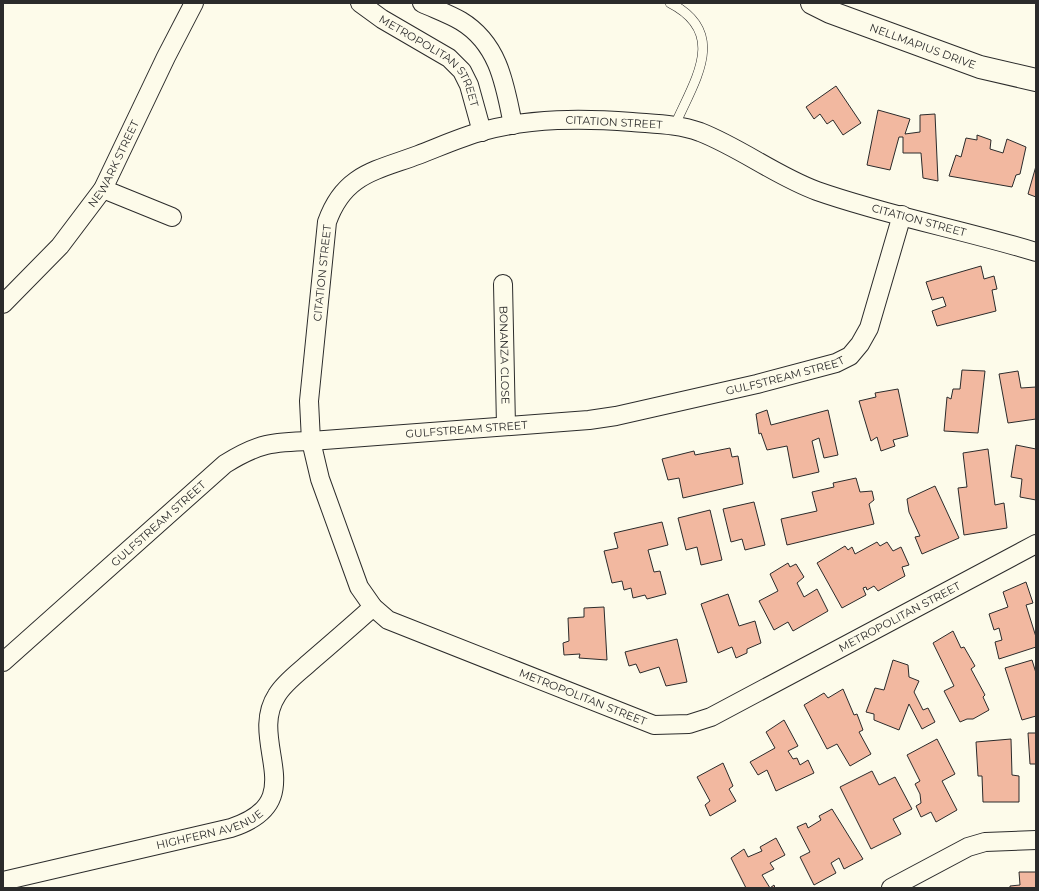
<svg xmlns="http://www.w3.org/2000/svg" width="1039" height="891" font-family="Montserrat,sans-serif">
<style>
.building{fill:#f2b8a0;stroke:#2b2b2b}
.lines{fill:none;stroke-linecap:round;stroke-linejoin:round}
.lane-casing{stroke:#2b2b2b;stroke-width:10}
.street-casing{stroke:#2b2b2b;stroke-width:20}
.secondary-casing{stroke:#2b2b2b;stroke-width:24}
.lane{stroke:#fdfbea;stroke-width:9}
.street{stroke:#fdfbea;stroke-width:18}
.secondary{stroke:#fdfbea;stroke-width:22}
.labels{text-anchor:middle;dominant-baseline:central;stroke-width:3;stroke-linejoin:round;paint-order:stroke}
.street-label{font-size:11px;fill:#2b2b2b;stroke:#fdfbea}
</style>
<rect width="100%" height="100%" fill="#fdfbea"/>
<g class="building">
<polygon points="836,86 861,123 843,135 833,120 827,124 820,114 814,119 806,107"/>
<polygon points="878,110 910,119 905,134 920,132 920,115 935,114 938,181 923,178 921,153 903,153 903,137 899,137 890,170 867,165"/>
<polygon points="977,135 991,140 990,149 1003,153 1007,139 1026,147 1020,174 1016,175 1012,187 949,176 956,155 961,157 966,138 977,140"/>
<polygon points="1036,166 1036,197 1028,194"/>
<polygon points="981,266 984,279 994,276 997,289 992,290 996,311 937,326 932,311 946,306 943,297 932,300 926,282"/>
<polygon points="962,370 985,371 978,433 944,431 947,397 951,399 953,389 960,389"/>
<polygon points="1018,371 1021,388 1036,387 1036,419 1008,423 999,374"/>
<polygon points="898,389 908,436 893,440 895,446 881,451 877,437 871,441 859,401 876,397 875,393"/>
<polygon points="767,410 771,425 828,410 838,455 824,458 819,438 812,441 819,472 793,478 787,446 767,450 761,433 759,434 756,414"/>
<polygon points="1016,445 1036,449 1036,500 1020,497 1022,479 1011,477"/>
<polygon points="730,448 732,457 738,456 743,484 683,498 679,478 668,480 662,459 694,451 695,455"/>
<polygon points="988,449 995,505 1004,503 1007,528 964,535 958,488 967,487 963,453"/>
<polygon points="856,478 860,492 872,491 874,500 869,504 874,524 787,545 781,519 817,511 812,492 834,487 833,483"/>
<polygon points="935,486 959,538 922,554 915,537 920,536 909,512 907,499"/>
<polygon points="754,502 765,545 745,550 742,539 731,542 723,509"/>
<polygon points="710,510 722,560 701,565 697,547 686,550 678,518"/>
<polygon points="662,522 668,545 648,550 654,572 660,571 666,594 647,599 645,595 633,598 631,588 624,590 622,581 612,583 604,551 618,548 614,533"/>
<polygon points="877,542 880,546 887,542 893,551 901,547 909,565 902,567 905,576 878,591 874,586 867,590 866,587 863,588 866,595 842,608 817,563 845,546 848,550 852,547 855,554"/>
<polygon points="788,563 790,567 796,564 804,577 797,583 804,597 817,589 828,611 793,631 788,622 774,630 759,601 778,591 770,574"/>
<polygon points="1026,582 1033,603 1026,605 1036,637 1036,647 999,659 995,642 1002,640 999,628 994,630 989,614 1008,607 1003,592"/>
<polygon points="728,594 739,626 755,621 761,643 747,649 747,653 736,658 732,647 718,653 701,604"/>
<polygon points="604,607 607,660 579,658 580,654 564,655 563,643 569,641 568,618 584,617 584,608"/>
<polygon points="953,631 961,648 964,647 975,666 971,669 985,695 983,697 989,710 973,719 967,719 960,722 944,691 954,686 933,643"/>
<polygon points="677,639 687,682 666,686 659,667 640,673 636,664 629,666 625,652"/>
<polygon points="893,660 908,665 909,677 919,681 914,692 923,710 928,708 935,722 922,729 909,704 899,730 874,720 874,714 866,712 875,688 884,690"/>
<polygon points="1032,660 1036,673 1036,716 1022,720 1005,668"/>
<polygon points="843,689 854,715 857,714 863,730 859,732 871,754 850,766 837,744 827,749 804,705 824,693 828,698"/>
<polygon points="784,720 798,746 788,751 793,759 797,758 800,765 808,760 814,773 776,791 767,770 758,775 750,762 775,748 766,732"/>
<polygon points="1028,733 1036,733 1036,764 1030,764"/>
<polygon points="937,739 955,774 942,781 957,810 936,822 931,812 921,817 916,806 921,803 920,794 915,784 920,781 907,755"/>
<polygon points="1011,739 1012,775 1019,776 1019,802 983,802 982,776 978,776 976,742"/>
<polygon points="723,763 733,786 729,789 736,801 710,816 705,805 710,801 697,777"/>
<polygon points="872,771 879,785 895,777 912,809 893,819 901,834 871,849 840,787"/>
<polygon points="832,809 863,859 844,869 839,858 831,863 836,873 814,885 800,857 810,852 797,827 806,823 808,828 821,820 819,816"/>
<polygon points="776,838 785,855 770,863 774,869 762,875 770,888 774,885 775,888 746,888 731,858 744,849 748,857 762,851 760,847"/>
<polygon points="1019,872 1036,872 1036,888 1010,888 1010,886 1020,885"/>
</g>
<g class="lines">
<defs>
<path id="lane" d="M670,3C729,33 694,81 675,125"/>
<g id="street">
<path id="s1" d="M360,3L382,19L449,58L462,71L469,85L482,132"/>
<path d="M422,3C435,9 449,14 461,21C499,44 505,85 513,125"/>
<polyline points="103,189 172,217"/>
<path id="s2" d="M1036,252C964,230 888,216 817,191C776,176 741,148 700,132C678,124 655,124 632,122C582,118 532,118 483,131C461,137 439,147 418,155C375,171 344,174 327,222L309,401L311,441L320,479L359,587L373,607L388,620L654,725L689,724L711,717L1036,544"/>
<path id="s3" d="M503,284L506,426"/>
<path id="s4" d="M3,304L60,246L103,189L166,57L194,3"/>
<path id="s5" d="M3,662L225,464C259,443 272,442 311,441L589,420L616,416L757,384L836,363L850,356L860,344L869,328L902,215"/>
<path id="s6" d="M3,881L231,828C314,801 246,742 277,695C284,683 299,672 309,663C331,644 352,626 373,607"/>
<polyline points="891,888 968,847 985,842 1036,840"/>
</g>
<g id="secondary">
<path id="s7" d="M812,3L830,12L980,67L1036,80"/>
</g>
</defs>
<use href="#lane" class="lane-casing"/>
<use href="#street" class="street-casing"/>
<use href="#secondary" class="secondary-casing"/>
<use href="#lane" class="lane"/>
<use href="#street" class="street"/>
<use href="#secondary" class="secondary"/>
</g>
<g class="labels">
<g class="street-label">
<text stroke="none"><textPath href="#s7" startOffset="119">NELLMAPIUS DRIVE</textPath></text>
<text stroke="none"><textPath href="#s1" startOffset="93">METROPOLITAN STREET</textPath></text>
<text transform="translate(614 122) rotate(3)">CITATION STREET</text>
<text stroke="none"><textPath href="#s4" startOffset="180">NEWARK STREET</textPath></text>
<text transform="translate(919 220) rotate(15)">CITATION STREET</text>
<text transform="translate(322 273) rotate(-84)">CITATION STREET</text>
<text stroke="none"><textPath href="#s3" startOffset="71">BONANZA CLOSE</textPath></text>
<text stroke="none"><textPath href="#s5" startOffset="868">GULFSTREAM STREET</textPath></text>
<text stroke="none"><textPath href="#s5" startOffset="544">GULFSTREAM STREET</textPath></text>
<text stroke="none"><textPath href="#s5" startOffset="208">GULFSTREAM STREET</textPath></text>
<text stroke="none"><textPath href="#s2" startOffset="1741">METROPOLITAN STREET</textPath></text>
<text stroke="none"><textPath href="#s2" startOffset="1393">METROPOLITAN STREET</textPath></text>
<text stroke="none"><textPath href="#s6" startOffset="213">HIGHFERN AVENUE</textPath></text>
</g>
</g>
<rect width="1039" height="891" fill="none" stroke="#2b2b2b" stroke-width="8"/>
</svg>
